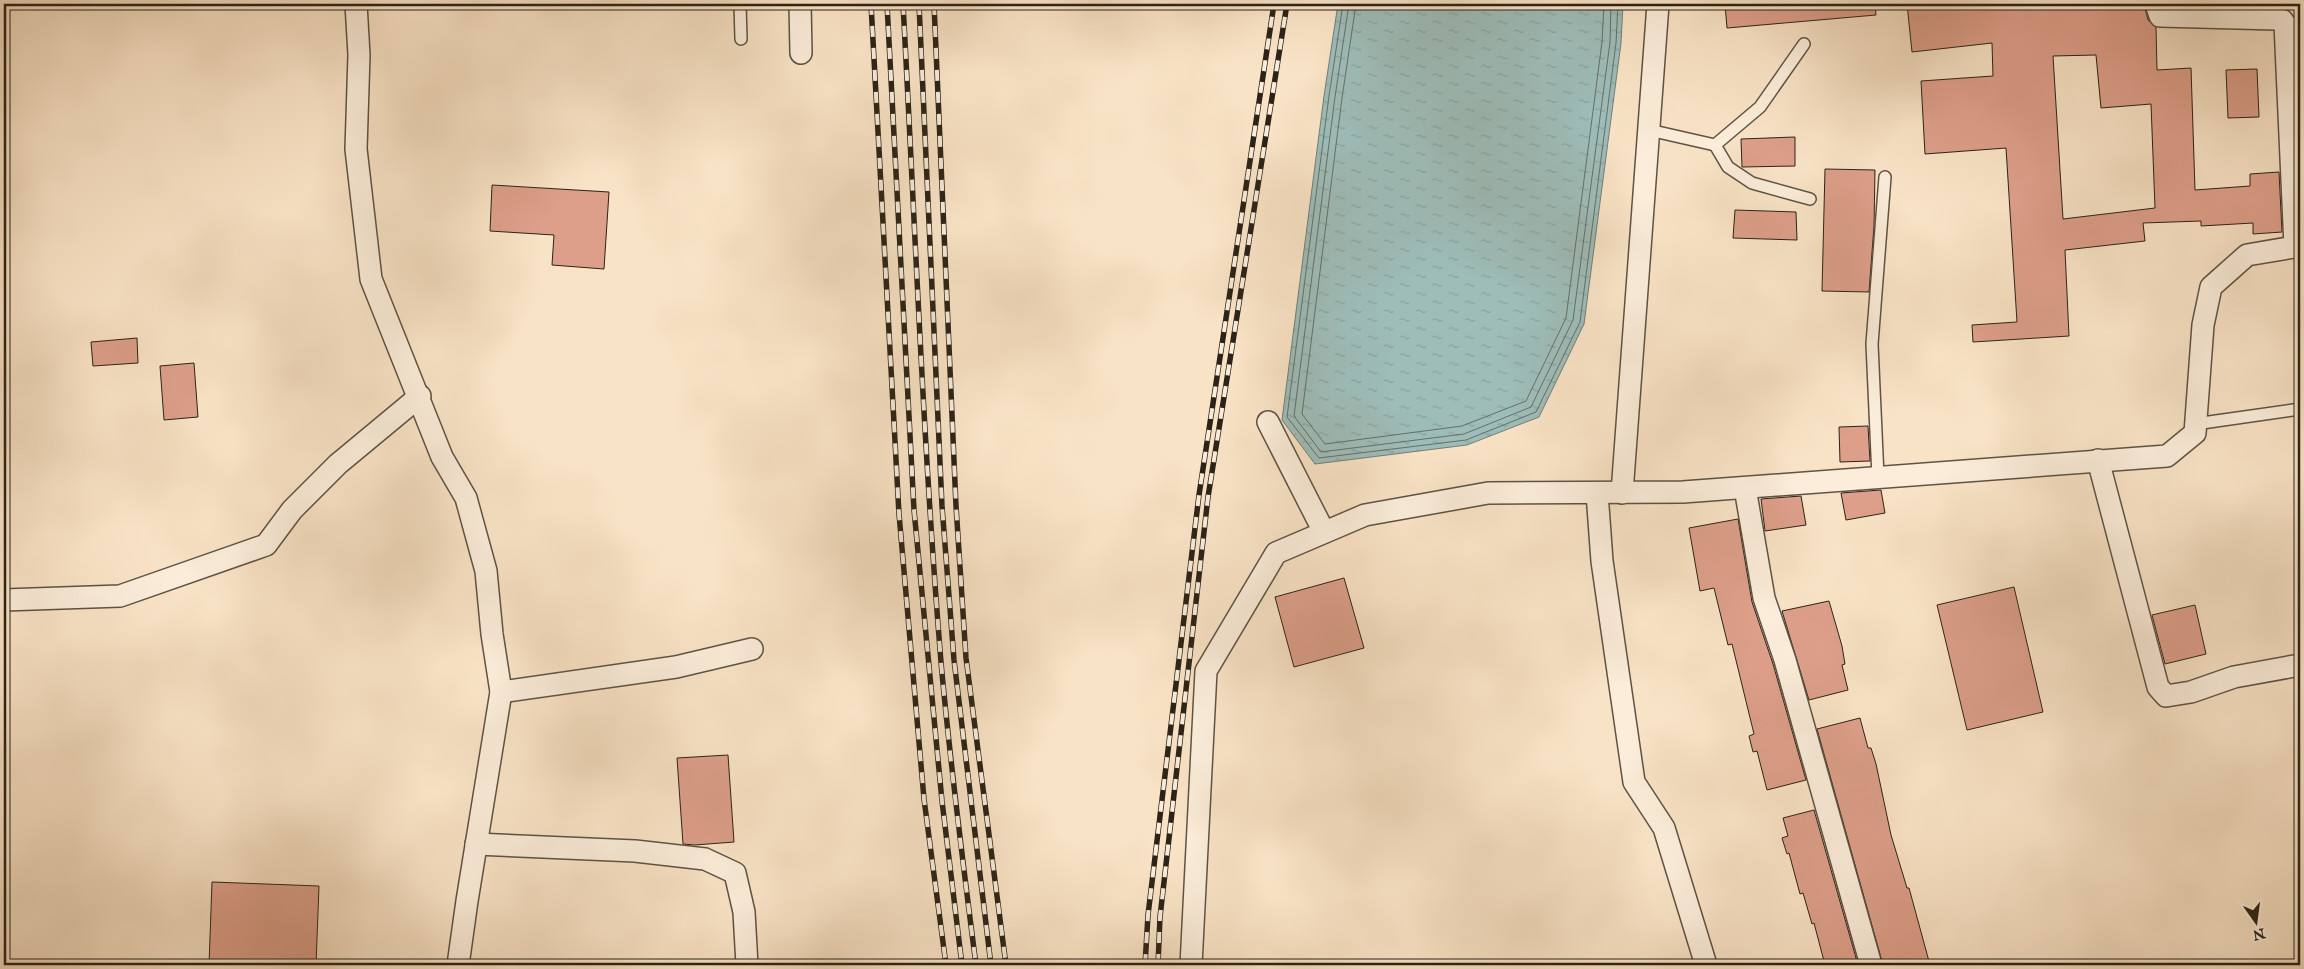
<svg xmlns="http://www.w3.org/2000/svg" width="2304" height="969" font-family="'IM FELL English',serif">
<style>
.water{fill:url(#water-ripples);stroke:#707f79}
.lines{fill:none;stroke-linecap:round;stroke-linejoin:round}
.shore{stroke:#647068;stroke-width:1}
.building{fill:#dd9f8a;stroke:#2b2318;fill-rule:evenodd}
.lane-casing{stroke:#5e5344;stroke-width:14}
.street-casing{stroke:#5e5344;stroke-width:24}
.lane{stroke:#fbedda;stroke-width:11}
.street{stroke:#fbedda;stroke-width:21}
.rail-casing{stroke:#2b2318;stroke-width:5.5}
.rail{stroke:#fbedda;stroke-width:4;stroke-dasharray:11;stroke-linecap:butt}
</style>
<defs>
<pattern id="water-ripples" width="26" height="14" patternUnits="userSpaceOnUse" patternTransform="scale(1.25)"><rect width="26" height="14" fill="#9ebdb9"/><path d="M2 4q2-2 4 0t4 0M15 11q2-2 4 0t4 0" fill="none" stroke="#88a29e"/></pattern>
</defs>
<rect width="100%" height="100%" fill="#f9e3c6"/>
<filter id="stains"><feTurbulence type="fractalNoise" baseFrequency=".004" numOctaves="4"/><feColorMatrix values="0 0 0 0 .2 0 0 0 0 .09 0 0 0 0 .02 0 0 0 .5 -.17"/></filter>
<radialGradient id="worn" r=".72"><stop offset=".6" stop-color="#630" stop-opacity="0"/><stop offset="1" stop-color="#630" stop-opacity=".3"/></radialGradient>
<polygon class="water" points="1338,4 1623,4 1621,43 1584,324 1539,417 1467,445 1315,464 1282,420 1324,96"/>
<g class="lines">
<g class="shore">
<polyline points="1343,4 1329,96 1287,417 1319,458 1466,440 1536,412 1580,322 1616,43 1618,4"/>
<polyline points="1349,4 1335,97 1294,416 1321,452 1464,434 1531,407 1573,320 1610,42 1611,4"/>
<polyline points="1356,4 1342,98 1302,414 1325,444 1462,426 1526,401 1566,318 1602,42 1604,4"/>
</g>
</g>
<g class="building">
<polygon points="1725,4 1875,4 1876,15 1727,28"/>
<path d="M1907,4H1983L1984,8L2144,4L2148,20L2156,27L2157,70L2191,68L2195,190L2250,186V174L2279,172L2282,232L2253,234V223L2201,226V221L2143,223L2145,241L2065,250L2069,336L1973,342L1972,325L2017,322L2006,148L1925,154L1921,81L1993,76L1992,43L1912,52ZM2096,55L2101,108L2151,104L2155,208L2063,219L2053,56Z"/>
<polygon points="2257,69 2259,117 2228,118 2226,70"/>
<polygon points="1795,137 1795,166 1742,167 1741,139"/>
<polygon points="1825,169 1875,170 1874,226 1869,292 1822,291"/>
<polygon points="492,185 609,192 604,269 552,265 554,235 490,231"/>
<polygon points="1735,210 1796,212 1797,240 1733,238"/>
<polygon points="137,338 138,363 93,366 91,342"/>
<polygon points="194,363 198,417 164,420 160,366"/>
<polygon points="1868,426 1870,461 1840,462 1839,427"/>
<polygon points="1881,490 1885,513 1846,520 1841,493"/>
<polygon points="1801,496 1806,525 1765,531 1761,499"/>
<polygon points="1738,519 1752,602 1773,664 1806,780 1767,790 1757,751 1753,752 1749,736 1754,734 1732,644 1728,645 1714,588 1700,591 1689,528"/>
<polygon points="1344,578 1364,648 1294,667 1275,597"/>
<polygon points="2014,587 2043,712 1967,730 1937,605"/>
<polygon points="1829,601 1842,646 1845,664 1842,665 1848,690 1809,700 1782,611"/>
<polygon points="2195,605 2206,654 2165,664 2152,615"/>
<polygon points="1860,718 1868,748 1871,748 1876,764 1891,835 1907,888 1909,888 1930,965 1883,965 1817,729"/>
<polygon points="728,755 734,842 695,845 683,844 677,758"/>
<polygon points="1814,810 1858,965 1825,965 1814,923 1812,924 1803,893 1800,894 1789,853 1787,854 1782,838 1788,836 1783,818"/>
<polygon points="212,882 319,886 316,965 209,965"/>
</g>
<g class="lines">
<defs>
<g id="lane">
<polyline points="740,4 741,39"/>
<polyline points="1649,130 1715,145 1760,107 1804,44"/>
<polyline points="1715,145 1728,167 1752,183 1810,199"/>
<polyline points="2195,424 2300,409"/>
<polyline points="1878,477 1872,344 1885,177"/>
</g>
<g id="street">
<polyline points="356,4 359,55 356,149 371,279 442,457 466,498 486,571 492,634 501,692 467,901 458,965"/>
<polyline points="800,4 801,53"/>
<polyline points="2156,4 2160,16 2276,19 2282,20 2285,24 2295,247"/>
<polyline points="1268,422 1324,532"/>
<polyline points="2098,460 2158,687 2166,696 2191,692 2234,677 2300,665"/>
<polyline points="1745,488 1764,598 1785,660 1871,965"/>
<polyline points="1597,493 1602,561 1634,782 1664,828 1706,965"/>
<polyline points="1622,493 1658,4"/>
<polyline points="4,600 120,596 266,545 292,510 338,464 420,396"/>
<polyline points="501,692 676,667 752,649"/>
<polyline points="476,844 635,851 705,859 735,873 744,912 747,965"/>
<polyline points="1191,965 1206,671 1276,553 1365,515 1488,493 1683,492 2167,456 2195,433 2203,325 2211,287 2247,255 2300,246"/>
</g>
</defs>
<use href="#lane" class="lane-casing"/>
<use href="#street" class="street-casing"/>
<use href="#lane" class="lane"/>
<use href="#street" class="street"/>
<defs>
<g id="rail">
<polyline points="871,4 899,514 924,799 946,965"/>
<polyline points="887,4 914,510 942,801 962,965"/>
<path d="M903,4C915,223 923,443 941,662C950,763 963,864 976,965"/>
<polyline points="919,4 942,506 954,660 991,965"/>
<polyline points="934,4 956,506 966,658 1006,965"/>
<polyline points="1145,965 1148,915 1199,495 1274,4"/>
<polyline points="1158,965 1160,917 1208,497 1287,4"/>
</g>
</defs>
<use href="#rail" class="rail-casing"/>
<use href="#rail" class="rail"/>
</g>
<rect width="2304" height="969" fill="none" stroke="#f9e3c6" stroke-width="20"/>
<rect x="5" y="5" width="2294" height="959" fill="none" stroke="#2b2318" stroke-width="2.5"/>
<rect x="10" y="10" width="2284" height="949" fill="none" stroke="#2b2318"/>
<g transform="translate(2256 922) rotate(166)" stroke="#fbedda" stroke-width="4" paint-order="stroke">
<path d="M0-4L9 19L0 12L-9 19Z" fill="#2b2318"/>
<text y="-8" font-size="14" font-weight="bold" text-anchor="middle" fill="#2b2318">N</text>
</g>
<rect width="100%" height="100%" filter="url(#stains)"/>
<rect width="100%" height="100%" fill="url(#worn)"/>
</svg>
